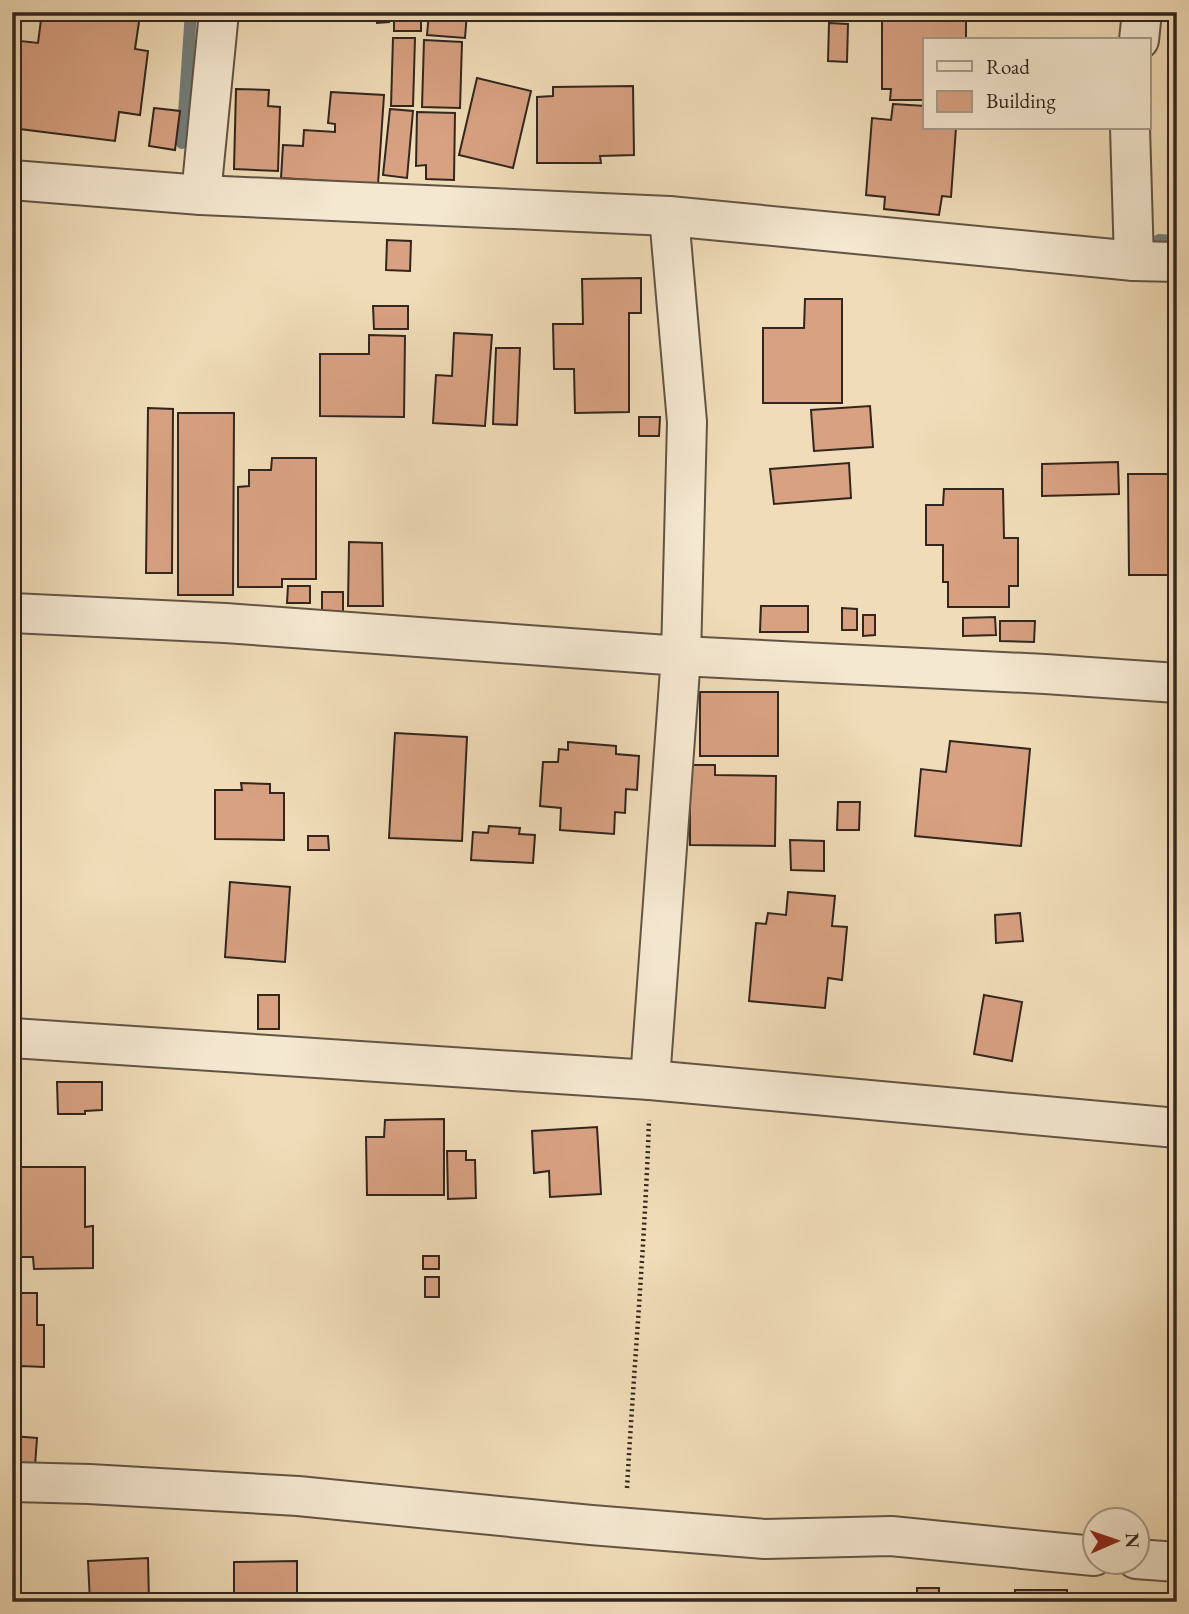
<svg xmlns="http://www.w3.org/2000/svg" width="1189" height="1614" font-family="'EB Garamond',serif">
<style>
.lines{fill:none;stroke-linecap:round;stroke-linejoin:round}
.stream{stroke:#737e7b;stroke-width:12}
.building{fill:#d8a182;stroke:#32261e;stroke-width:2}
.street-casing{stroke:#625444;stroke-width:42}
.path{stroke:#32261e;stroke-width:4.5;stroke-dasharray:2 3.5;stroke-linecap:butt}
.street{stroke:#f5e8d1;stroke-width:38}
</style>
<rect width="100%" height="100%" fill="#f0dcb8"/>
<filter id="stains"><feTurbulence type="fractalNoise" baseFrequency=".00286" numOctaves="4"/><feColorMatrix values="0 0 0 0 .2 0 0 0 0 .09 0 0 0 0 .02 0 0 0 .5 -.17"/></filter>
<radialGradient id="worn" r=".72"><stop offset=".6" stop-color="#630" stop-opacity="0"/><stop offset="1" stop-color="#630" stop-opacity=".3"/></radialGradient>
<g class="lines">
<g class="stream">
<polyline points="182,143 191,12"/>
<polyline points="1159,240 1177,241"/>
</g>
</g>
<g class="building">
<polygon points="42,12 153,12 152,17 140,15 135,49 148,51 140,115 119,112 115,141 12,128 12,40 38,43"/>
<polygon points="350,12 371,12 371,18 350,19"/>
<polygon points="377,12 389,12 389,22 377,23"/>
<rect x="394" y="12" width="27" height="19"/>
<polygon points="429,12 467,12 465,38 427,35"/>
<polygon points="894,12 960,12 960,14 966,14 966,40 925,40 925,100 890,100 891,89 882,89 882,18 894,18"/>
<polygon points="980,12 1088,12 1088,18 980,15"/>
<polygon points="829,23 848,24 847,62 828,61"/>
<polygon points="393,38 415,38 413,106 391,106"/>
<polygon points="424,40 462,42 460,108 422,107"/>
<polygon points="477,78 531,91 513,168 459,155"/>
<polygon points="633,86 634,155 600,156 601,163 537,163 537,97 553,96 553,87"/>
<polygon points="236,89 269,90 268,106 280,107 278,171 234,169"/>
<polygon points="331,92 384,95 378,184 281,178 283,145 303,146 304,130 335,132 335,124 328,123"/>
<polygon points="893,104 925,106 925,128 956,128 951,197 942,196 939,215 884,209 885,197 866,195 872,118 891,120"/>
<polygon points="154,108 180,111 175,150 149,146"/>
<polygon points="390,109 413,111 407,178 383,175"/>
<polygon points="417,112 455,113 454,180 426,179 426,165 416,166"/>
<polygon points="387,240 411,241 410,271 386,270"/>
<polygon points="641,278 641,313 629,313 629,412 575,413 574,369 554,369 553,324 583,324 582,279"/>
<polygon points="805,299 842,299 842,403 763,403 763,328 804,328"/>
<polygon points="373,306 408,306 408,329 374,329"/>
<polygon points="454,333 492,335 485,426 433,423 436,375 452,376"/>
<polygon points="369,335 405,336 404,417 320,416 320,354 369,354"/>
<polygon points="496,348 520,348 517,425 493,424"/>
<polygon points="870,406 873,447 814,451 811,410"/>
<polygon points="148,408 173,409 172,573 146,573"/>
<polygon points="178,413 234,413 233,595 178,595"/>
<polygon points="639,417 660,417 659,436 639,436"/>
<polygon points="272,458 316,458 316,579 282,579 282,587 238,587 238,487 249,486 249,470 271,470"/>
<polygon points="1118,462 1119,494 1042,496 1042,464"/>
<polygon points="849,463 851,498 774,504 770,469"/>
<polygon points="1128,474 1177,474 1177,575 1129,575"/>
<polygon points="944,489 1003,489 1004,538 1018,538 1018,586 1009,586 1009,607 948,607 948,582 943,582 943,545 926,545 926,505 943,505"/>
<polygon points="349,542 382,543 383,606 348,606"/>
<polygon points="288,586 310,586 310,603 287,603"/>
<polygon points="322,592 343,592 343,612 322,613"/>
<polygon points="761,606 808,606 808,632 760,632"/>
<polygon points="842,608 857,609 857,630 842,630"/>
<polygon points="863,615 875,615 875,635 863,636"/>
<polygon points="995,617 996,635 963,636 963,618"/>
<polygon points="1000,621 1035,621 1034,642 1000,641"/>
<rect x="700" y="692" width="78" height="64"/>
<polygon points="395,733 467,737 462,841 389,838"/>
<polygon points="950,741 1030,749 1021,846 915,836 921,769 946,772"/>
<polygon points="568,742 616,746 616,754 639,756 637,790 626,789 625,813 615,812 614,834 560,830 561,808 540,806 543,762 558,762 559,749 568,750"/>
<polygon points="690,765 715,765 715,775 776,776 775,846 690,845"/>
<polygon points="241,783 270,784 270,793 284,793 284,840 215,839 215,790 242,790"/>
<polygon points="838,802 860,802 859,830 837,830"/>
<polygon points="489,826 520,828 519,834 535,835 533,863 471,860 473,832 488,833"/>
<polygon points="308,836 328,836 329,850 308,850"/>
<polygon points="790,840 824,841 824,871 791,870"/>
<polygon points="230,882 290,887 285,962 225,957"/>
<polygon points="788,892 835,896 832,926 847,927 842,980 828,978 825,1008 749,1001 756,923 766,924 768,913 786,915"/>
<polygon points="1020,913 1023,941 996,943 995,915"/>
<rect x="258" y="995" width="21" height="34"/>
<polygon points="984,995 1022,1002 1012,1061 974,1054"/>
<polygon points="57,1082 102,1082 102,1110 85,1111 85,1114 58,1114"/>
<polygon points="444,1119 444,1195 367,1195 366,1137 384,1137 385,1120"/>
<polygon points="597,1127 601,1194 550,1197 549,1171 534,1173 532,1131"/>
<polygon points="447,1151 466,1151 466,1160 475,1160 476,1198 448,1199"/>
<polygon points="21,1167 85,1167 85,1227 93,1226 93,1268 34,1269 33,1257 17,1257 17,1233 12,1233 12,1189 20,1189"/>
<rect x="423" y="1256" width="16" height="13"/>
<rect x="425" y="1277" width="14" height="20"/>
<polygon points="12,1293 37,1293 37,1325 44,1325 44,1367 21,1366 21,1406 12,1406"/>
<polygon points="12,1436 37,1438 35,1466 12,1464"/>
<polygon points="148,1558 149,1602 90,1602 88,1561"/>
<polygon points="297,1561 297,1597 305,1598 305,1602 210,1602 210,1596 234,1597 234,1562"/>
<rect x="917" y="1588" width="22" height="14"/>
<rect x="1015" y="1590" width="52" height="12"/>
<polygon points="454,1595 454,1602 382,1602 382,1599"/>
</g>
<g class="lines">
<defs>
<g id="street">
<polyline points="1139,40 1142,12"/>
<polyline points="1130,128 1134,261"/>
<polyline points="12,180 201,195 669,216 1134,261 1177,262"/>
<polyline points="201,195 219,12"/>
<polyline points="12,613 225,623 681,656 1045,674 1177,683"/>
<polyline points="12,1038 650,1080 1177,1128"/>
<polyline points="650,1080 681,656 687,422 669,216"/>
<polyline points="12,1482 89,1484 298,1496 591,1525 765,1539 891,1536 1094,1556"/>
<polyline points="1136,1559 1177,1562"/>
</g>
</defs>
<use href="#street" class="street-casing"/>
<path class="path" d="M627,1488C634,1365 645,1243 649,1120"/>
<use href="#street" class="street"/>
</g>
<rect width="1189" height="1614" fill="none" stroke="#f0dcb8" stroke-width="42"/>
<rect x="14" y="14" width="1161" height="1586" fill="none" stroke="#32261e" stroke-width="3.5"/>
<rect x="21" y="21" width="1147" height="1572" fill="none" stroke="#32261e" stroke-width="2"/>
<rect x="923" y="38" width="228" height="91" fill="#f5e8d1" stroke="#a79a89" stroke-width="2"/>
<rect x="937" y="61" width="35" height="10" fill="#f5e8d1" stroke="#a79a89" stroke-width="2"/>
<text x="986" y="74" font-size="21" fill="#32261e">Road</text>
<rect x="937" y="91" width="35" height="21" fill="#d8a182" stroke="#a79a89" stroke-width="2"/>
<text x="986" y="108" font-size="21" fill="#32261e">Building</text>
<g transform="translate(1116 1541) rotate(88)"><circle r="33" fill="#f5e8d1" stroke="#a79a89" stroke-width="2"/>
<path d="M0-5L12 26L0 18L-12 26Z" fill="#8f2418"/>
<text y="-10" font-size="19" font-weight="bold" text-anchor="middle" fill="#32261e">N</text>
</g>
<rect width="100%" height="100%" filter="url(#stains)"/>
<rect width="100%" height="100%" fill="url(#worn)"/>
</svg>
